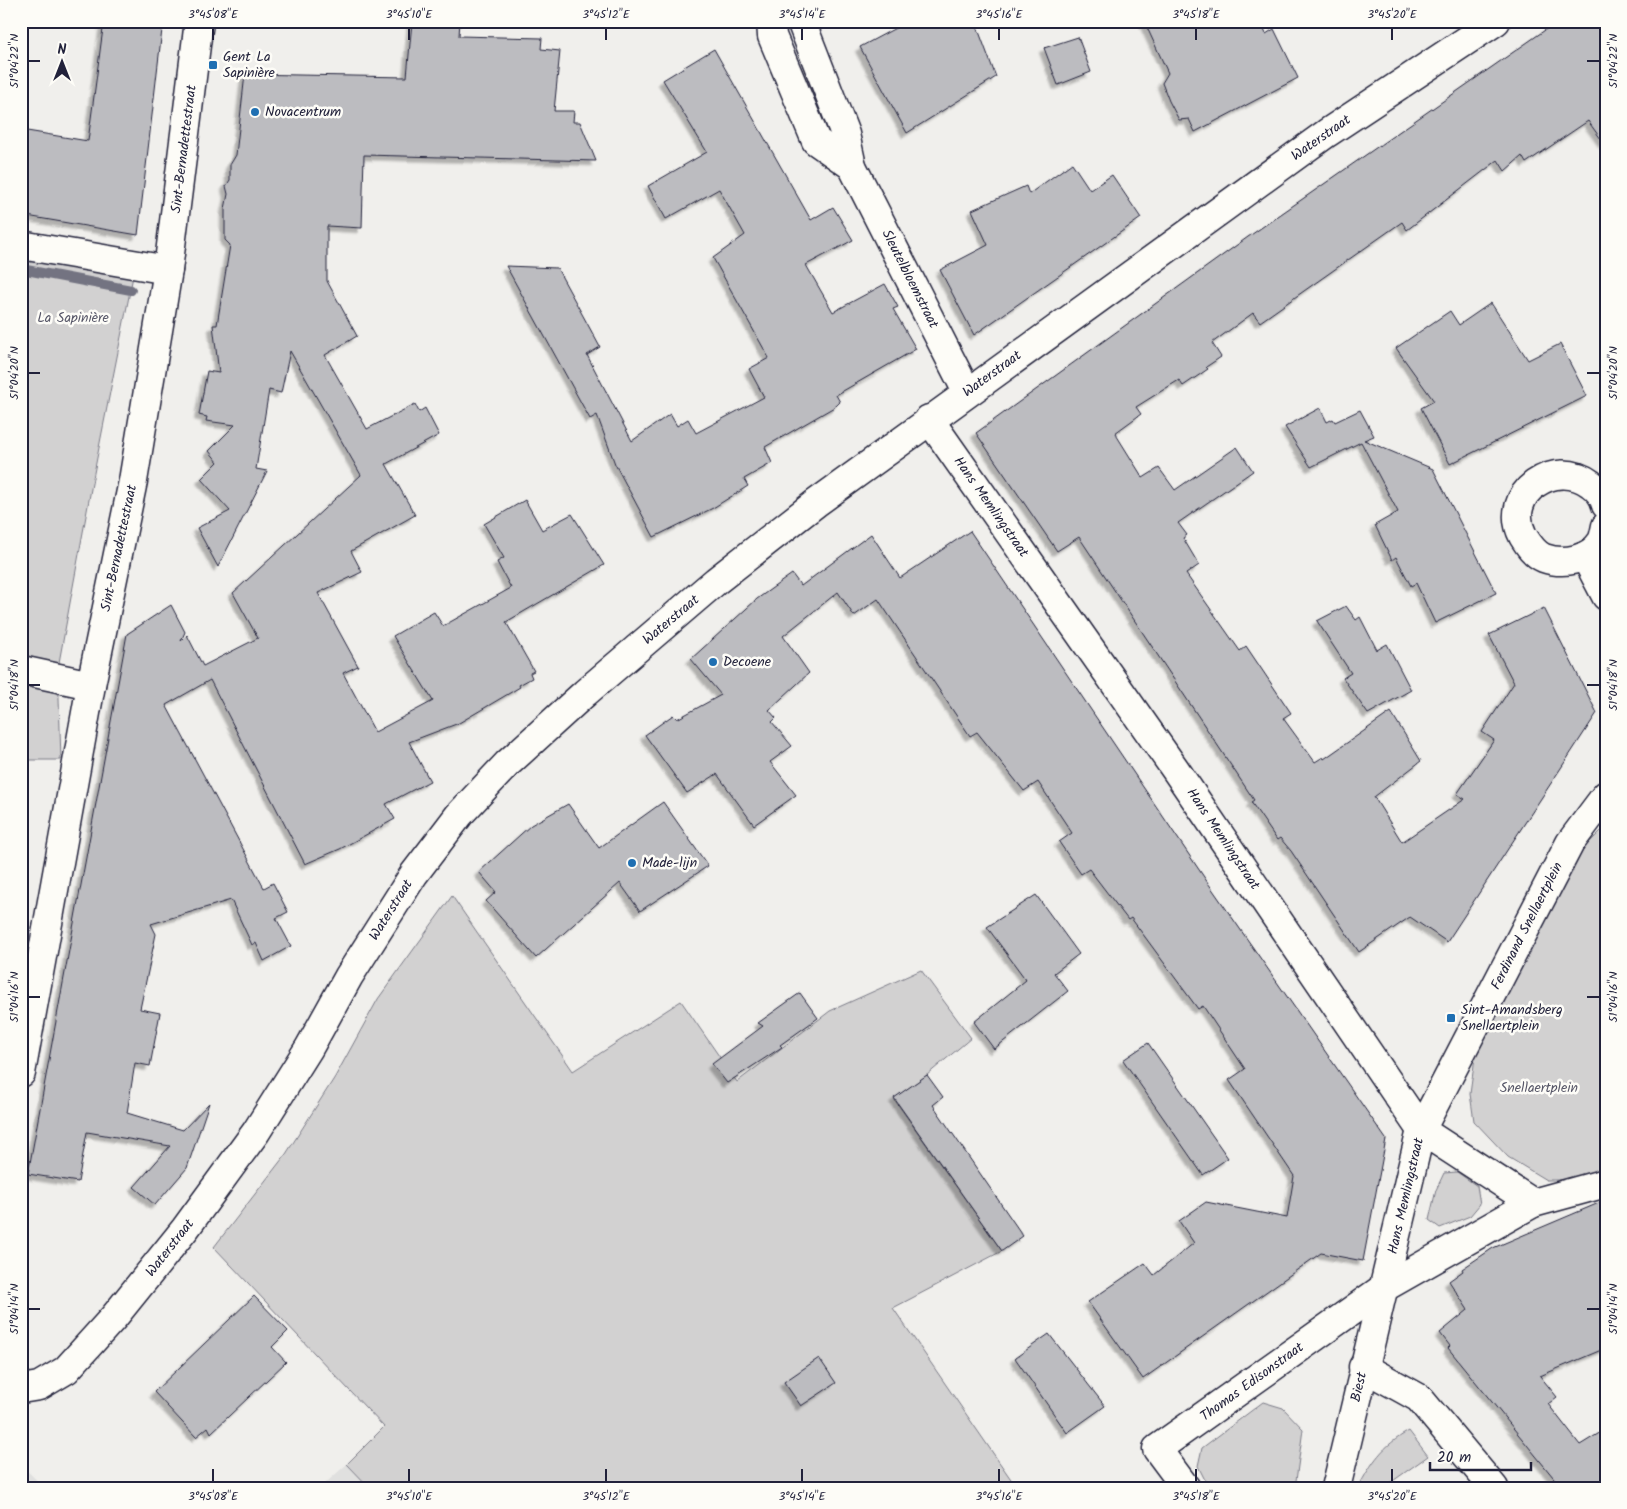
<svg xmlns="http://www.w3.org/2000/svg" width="1627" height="1509" font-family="Kalam,sans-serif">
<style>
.built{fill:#e0e0df}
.green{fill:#d2d1d1;stroke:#7a7a86}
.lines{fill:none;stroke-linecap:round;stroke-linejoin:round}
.stream{stroke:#737381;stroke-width:10}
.building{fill:#bcbcc0;stroke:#22223b;filter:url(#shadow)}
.pedestrian-casing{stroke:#22223b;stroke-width:31}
.minor-casing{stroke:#22223b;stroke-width:31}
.tertiary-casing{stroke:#22223b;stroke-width:31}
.pedestrian{stroke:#fdfcf7;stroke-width:28}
.minor{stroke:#fdfcf7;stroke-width:28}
.tertiary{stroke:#fdfcf7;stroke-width:28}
.ticks{fill:none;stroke:#22223b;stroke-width:2}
.poi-dot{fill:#1f6fb2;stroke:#fdfcf7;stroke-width:2}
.labels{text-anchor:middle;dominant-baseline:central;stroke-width:5;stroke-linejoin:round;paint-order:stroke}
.poi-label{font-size:14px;fill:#22223b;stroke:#fdfcf7;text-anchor:start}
.street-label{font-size:14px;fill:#22223b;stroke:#fdfcf7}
.park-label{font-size:14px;fill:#575768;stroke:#fdfcf7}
.neatline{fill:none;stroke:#22223b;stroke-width:2}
.ticks-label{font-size:12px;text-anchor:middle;fill:#22223b}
</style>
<defs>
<filter id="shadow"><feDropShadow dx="-4.5" dy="4.5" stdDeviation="1" flood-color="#0004"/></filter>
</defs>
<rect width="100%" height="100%" fill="#f0efec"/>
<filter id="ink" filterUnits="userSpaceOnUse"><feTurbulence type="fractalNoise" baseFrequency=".02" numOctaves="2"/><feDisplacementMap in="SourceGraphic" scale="10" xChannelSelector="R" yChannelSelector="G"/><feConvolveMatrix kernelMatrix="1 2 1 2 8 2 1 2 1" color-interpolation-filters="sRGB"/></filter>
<g filter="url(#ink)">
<g class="built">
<polygon points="347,1464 370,1488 320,1488"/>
<polygon points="21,1465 45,1488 21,1488"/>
</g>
<g class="green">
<polygon points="21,256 133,276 93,478 58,668 61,760 21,760"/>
<polygon points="1606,826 1606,1170 1578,1180 1546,1180 1508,1157 1474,1121 1470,1094 1476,1050 1584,848"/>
<polygon points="452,896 573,1071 681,1001 737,1082 830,1011 921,970 971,1038 927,1075 894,1099 1002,1251 893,1308 1017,1488 370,1488 347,1464 384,1427 214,1247 286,1154 335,1077 378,999"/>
<polygon points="1457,1172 1477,1186 1480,1204 1470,1216 1440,1228 1429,1220 1436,1190 1444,1173"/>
<polygon points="1263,1402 1283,1408 1303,1429 1295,1488 1209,1488 1198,1466 1202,1448"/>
<path d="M1409,1431L1428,1456L1383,1488H1358C1372,1462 1382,1446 1409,1431Z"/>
</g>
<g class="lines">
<polyline class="stream" points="21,269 131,290"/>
</g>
<g class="building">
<polygon points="104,21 163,21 138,235 21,215 21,130 88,141"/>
<polygon points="412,21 460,21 459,36 542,38 541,49 560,51 554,111 574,111 573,122 580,122 596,161 364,155 362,228 327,226 327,281 357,336 325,355 367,429 415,404 419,412 425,408 439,435 386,464 415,515 351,551 362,572 318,593 358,666 343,673 375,732 433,701 393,636 434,612 443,626 511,588 497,562 504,558 484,524 525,500 542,530 572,514 604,565 506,622 534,671 530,673 532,678 519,685 520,687 459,723 409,742 430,781 386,804 395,819 340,849 305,864 210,680 166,705 264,888 273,883 288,912 276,918 291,946 264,961 256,943 252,945 231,900 151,924 156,934 140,1009 160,1013 150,1066 135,1063 127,1113 183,1130 209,1103 187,1168 155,1205 134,1187 170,1146 87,1132 78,1182 28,1174 127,634 171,605 185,632 181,641 187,635 203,666 258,638 233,593 361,475 290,351 281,393 269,390 256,469 267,471 218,567 197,528 230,511 201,479 218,462 209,451 235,425 206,421 207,417 199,415 207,371 219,373 213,325 217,325 230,245 225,240 225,209 228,194 226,186 230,180 230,165 236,155 245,74 407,77"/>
<polygon points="917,21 975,21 996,77 907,133 860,47 903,24 905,27"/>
<polygon points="1144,21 1260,21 1266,34 1274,29 1298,78 1195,132 1189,119 1179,120 1169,101 1162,83 1168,73"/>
<polygon points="1558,21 1606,21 1606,146 1588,121 1526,163 1522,156 1505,171 1498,160 1407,230 1402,222 1260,322 1253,313 1212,343 1221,357 1206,367 1208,369 1183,386 1179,380 1136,407 1141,414 1115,433 1143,478 1159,468 1175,490 1237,447 1253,471 1178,523 1187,535 1183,538 1199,565 1186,574 1240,651 1246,646 1291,713 1283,718 1315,762 1323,757 1324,759 1391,712 1421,761 1374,797 1402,842 1465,799 1457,794 1494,740 1482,732 1514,683 1489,635 1544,608 1597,713 1447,942 1410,917 1359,952 1291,851 1280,838 1277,840 1251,802 1254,800 1079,537 1057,551 976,433 1248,237"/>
<polygon points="1078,37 1091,72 1058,85 1044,48"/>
<polygon points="714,49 811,220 833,207 853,240 806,265 833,312 885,284 898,307 893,309 916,349 836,395 840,402 836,406 765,447 772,463 744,479 748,486 713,508 654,537 615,464 597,415 590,419 506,266 557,268 600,347 587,355 632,441 670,414 677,426 688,419 696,433 764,397 749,369 769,358 713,258 745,235 719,189 666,219 648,186 707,152 663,80"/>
<polygon points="1072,163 1090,190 1112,175 1141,218 974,335 940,270 988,245 972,210 1026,186 1029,194"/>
<polygon points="1491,303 1528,360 1560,344 1587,396 1450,464 1421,408 1434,401 1396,348 1450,311 1459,325"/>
<polygon points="1320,408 1327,422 1333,419 1335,422 1360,410 1374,436 1364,440 1433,469 1496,593 1435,623 1416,583 1411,586 1396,557 1392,560 1375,525 1398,512 1361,442 1311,467 1285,427"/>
<polygon points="970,531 1206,880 1386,1139 1363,1261 1321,1253 1143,1379 1088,1302 1145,1263 1154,1275 1194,1243 1179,1221 1206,1202 1287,1218 1294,1176 1229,1080 1245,1069 1203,1006 1198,1009 1131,918 1128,920 1089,869 1081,874 1059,842 1072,833 1038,782 1024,791 977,732 970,736 878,599 854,616 838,592 783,636 809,673 769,710 776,718 772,722 792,746 770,762 796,795 754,825 717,774 687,793 645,735 673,715 677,719 721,695 691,659 757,599 792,574 801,586 871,534 900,578"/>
<polygon points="1346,606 1356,620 1360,617 1377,650 1387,644 1411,690 1368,714 1343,678 1351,673 1317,621"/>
<polygon points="663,802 708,866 640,911 620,883 536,958 486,901 496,892 479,872 531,825 568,804 599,848"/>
<polygon points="1036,895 1079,954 1054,973 1068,991 994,1049 974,1022 1026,980 987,927"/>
<polygon points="800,993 818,1018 780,1045 782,1047 727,1083 712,1064 763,1026 758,1023"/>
<polygon points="1148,1043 1228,1158 1203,1175 1123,1060"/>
<polygon points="927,1075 943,1097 933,1105 1023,1236 1002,1251 894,1098"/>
<polygon points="1606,1200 1606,1348 1540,1376 1557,1397 1548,1404 1580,1445 1606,1429 1606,1488 1562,1488 1448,1348 1450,1346 1440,1333 1468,1310 1449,1281 1463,1271 1462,1269 1493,1248"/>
<polygon points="254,1296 288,1331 272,1347 286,1362 211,1433 208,1427 196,1437 154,1392"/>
<polygon points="1049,1334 1105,1406 1067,1433 1015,1358"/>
<polygon points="819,1358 836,1383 801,1406 784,1382"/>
</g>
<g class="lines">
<defs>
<polyline id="pedestrian" points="21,670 91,685"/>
<g id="minor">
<polyline points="771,21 772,36 816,141 852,166"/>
<polyline points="801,21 845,134 852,166 967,392"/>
<polyline points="21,245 168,270"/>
<polyline points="929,419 1175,769 1421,1130 1533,1203"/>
<path d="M1606,505C1604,497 1598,489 1591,484C1555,456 1501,494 1523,536C1528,544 1534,554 1544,558C1564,565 1590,560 1602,541C1604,537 1605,530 1606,526"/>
<polyline points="1585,556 1606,596"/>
<polyline points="1363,1367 1419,1398 1494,1488"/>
<polyline points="21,1389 39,1386 66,1370 114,1317 185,1229 256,1132 309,1048 349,976 414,874 459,815 507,764 585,693 716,581 816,503 1327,133 1496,21"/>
<polyline points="1186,1488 1157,1449 1385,1287 1533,1203 1606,1183"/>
<polyline points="1336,1488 1421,1130 1570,843 1606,795"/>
</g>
<polyline id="tertiary" points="21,1073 91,685 133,481 168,270 199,21"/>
</defs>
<use href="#pedestrian" class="pedestrian-casing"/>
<use href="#minor" class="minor-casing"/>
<use href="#tertiary" class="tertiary-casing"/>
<use href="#pedestrian" class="pedestrian"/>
<use href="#minor" class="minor"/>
<use href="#tertiary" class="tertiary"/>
</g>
</g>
<path class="ticks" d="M213,28V40M409,28V40M606,28V40M802,28V40M999,28V40M1196,28V40M1392,28V40M28,61H40M1587,61H1600M28,373H40M1587,373H1600M28,685H40M1587,685H1600M28,997H40M1587,997H1600M28,1309H40M1587,1309H1600M213,1469V1482M409,1469V1482M606,1469V1482M802,1469V1482M999,1469V1482M1196,1469V1482M1392,1469V1482"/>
<g class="poi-dot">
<rect x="208" y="60" width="10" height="10" rx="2.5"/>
<circle cx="255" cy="112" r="5"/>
<circle cx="713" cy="662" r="5"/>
<circle cx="632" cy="863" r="5"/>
<rect x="1446" y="1013" width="10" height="10" rx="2.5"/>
</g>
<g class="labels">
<g class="poi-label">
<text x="223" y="57">Gent La<tspan x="223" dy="16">Sapinière</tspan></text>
<text x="265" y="112">Novacentrum</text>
<text x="723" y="662">Decoene</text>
<text x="642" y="863">Made-lijn</text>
<text x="1461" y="1010">Sint-Amandsberg<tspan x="1461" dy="16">Snellaertplein</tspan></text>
</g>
<g class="street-label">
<text transform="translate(1321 138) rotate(-35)">Waterstraat</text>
<text transform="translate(184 149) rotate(-83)">Sint-Bernadettestraat</text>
<text transform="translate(910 279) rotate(63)">Sleutelbloemstraat</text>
<text transform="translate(992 374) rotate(-36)">Waterstraat</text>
<text transform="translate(991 507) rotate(55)">Hans Memlingstraat</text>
<text transform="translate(119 548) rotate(-78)">Sint-Bernadettestraat</text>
<text transform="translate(671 620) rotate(-40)">Waterstraat</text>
<text transform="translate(1223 839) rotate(56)">Hans Memlingstraat</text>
<text transform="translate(391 910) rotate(-58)">Waterstraat</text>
<text transform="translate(1527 926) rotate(-63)">Ferdinand Snellaertplein</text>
<text transform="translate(1406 1196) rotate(-77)">Hans Memlingstraat</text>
<text transform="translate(170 1248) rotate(-52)">Waterstraat</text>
<text transform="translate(1252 1382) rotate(-36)">Thomas Edisonstraat</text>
<text transform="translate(1359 1387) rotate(-77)">Biest</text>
</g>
<g class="park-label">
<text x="73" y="318">La Sapinière</text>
<text x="1539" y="1088">Snellaertplein</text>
</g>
</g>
<rect width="1627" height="1509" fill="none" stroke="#fdfcf7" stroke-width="55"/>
<g transform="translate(62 62)" stroke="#fdfcf7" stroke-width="4" paint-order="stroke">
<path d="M0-4L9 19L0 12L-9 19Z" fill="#22223b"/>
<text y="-8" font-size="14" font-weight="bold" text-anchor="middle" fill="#22223b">N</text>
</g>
<path d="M1430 1462v8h101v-8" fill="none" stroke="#22223b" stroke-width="2.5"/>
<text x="1437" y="1462" font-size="15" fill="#22223b" stroke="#fdfcf7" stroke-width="4" paint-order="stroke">20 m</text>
<rect x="28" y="28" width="1572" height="1454" class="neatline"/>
<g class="ticks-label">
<text x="213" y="18">3°45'08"E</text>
<text x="409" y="18">3°45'10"E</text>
<text x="606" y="18">3°45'12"E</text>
<text x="802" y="18">3°45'14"E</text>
<text x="999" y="18">3°45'16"E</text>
<text x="1196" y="18">3°45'18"E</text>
<text x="1392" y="18">3°45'20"E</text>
<text transform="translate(14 61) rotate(-90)" y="4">51°04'22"N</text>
<text transform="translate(1613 61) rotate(-90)" y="4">51°04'22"N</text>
<text transform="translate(14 373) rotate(-90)" y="4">51°04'20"N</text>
<text transform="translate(1613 373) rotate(-90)" y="4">51°04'20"N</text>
<text transform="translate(14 685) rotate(-90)" y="4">51°04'18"N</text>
<text transform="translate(1613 685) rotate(-90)" y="4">51°04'18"N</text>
<text transform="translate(14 997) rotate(-90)" y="4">51°04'16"N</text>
<text transform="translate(1613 997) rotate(-90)" y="4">51°04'16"N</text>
<text transform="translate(14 1309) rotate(-90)" y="4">51°04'14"N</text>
<text transform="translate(1613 1309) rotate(-90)" y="4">51°04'14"N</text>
<text x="213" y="1500">3°45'08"E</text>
<text x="409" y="1500">3°45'10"E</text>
<text x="606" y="1500">3°45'12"E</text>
<text x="802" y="1500">3°45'14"E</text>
<text x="999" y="1500">3°45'16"E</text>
<text x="1196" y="1500">3°45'18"E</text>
<text x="1392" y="1500">3°45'20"E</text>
</g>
</svg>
